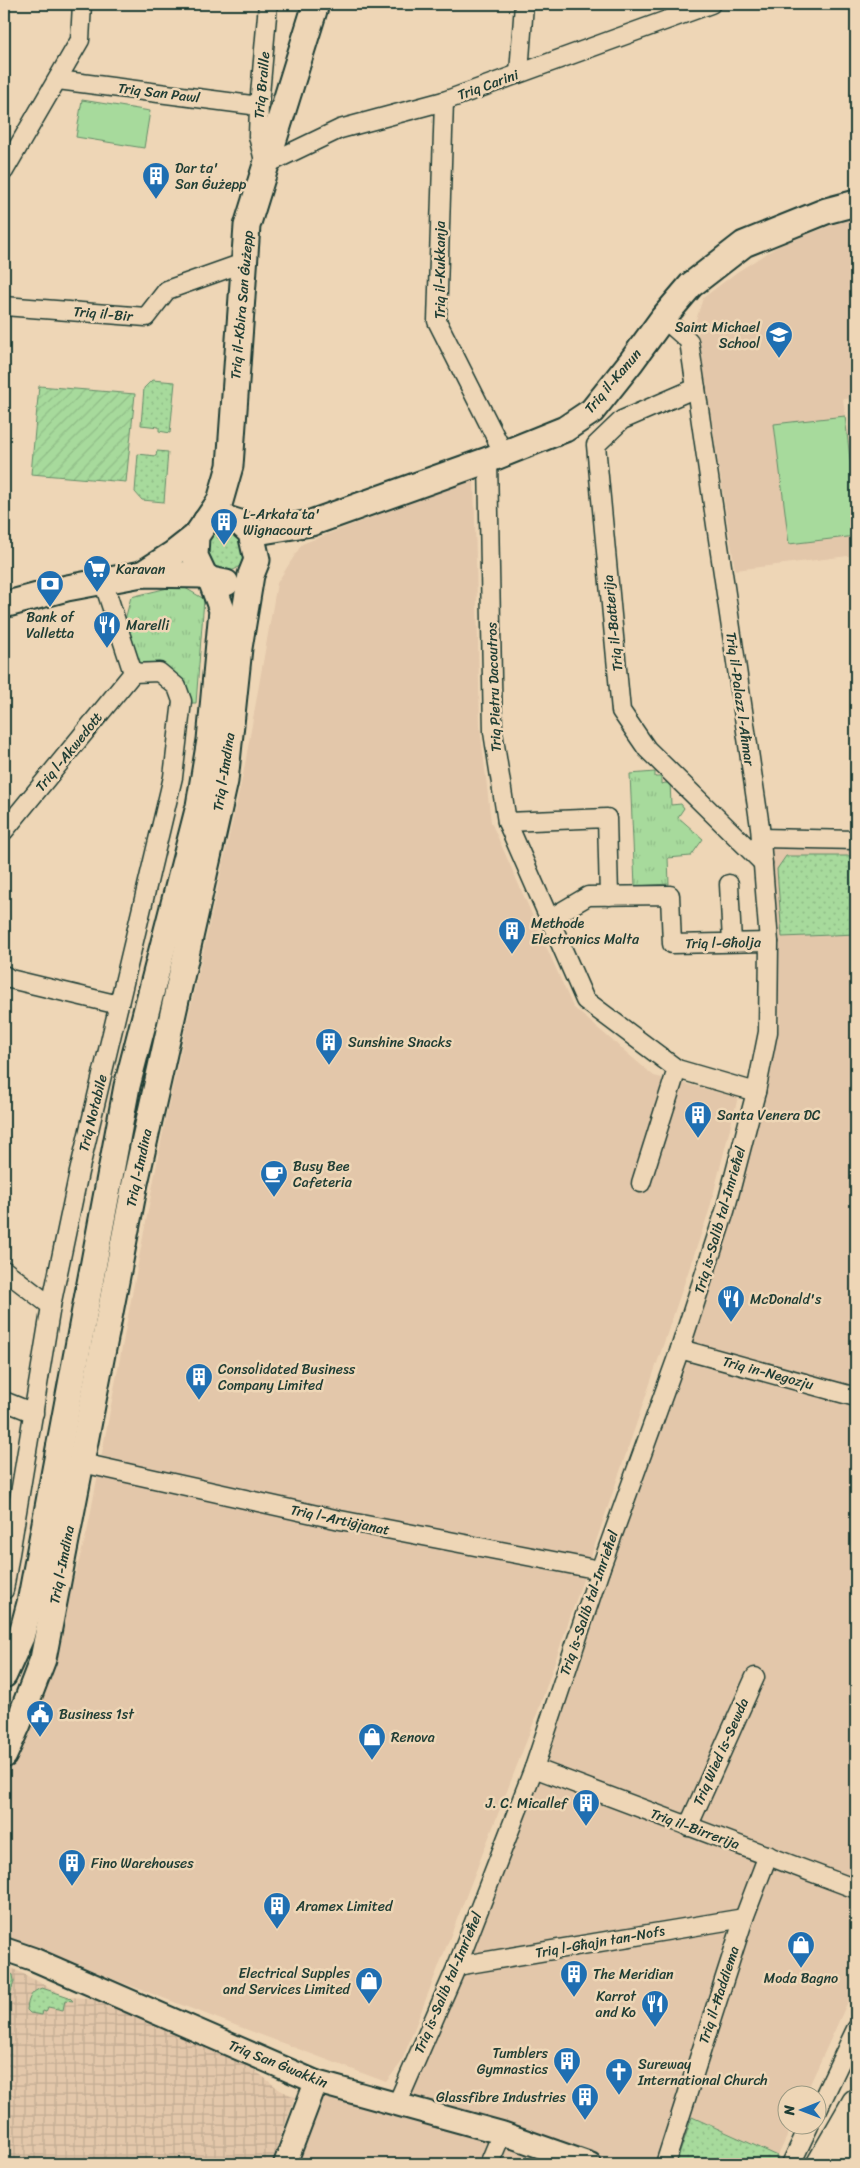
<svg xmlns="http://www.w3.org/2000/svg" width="860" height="2168" font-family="Sriracha,sans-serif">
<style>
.built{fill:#e3c7aa}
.industrial{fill:url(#industrial-grid)}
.grass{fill:url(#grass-dots);stroke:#638c68}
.park{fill:url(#park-tufts);stroke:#638c68}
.garden{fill:url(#garden-furrows);stroke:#638c68}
.pitch{fill:#a7da9c;stroke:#638c68}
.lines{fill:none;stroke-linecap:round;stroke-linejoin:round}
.minor-casing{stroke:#1f3d34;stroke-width:21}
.tertiary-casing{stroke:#1f3d34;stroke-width:26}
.secondary-casing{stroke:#1f3d34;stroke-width:29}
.trunk-casing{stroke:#1f3d34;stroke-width:31}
.minor{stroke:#eed6b6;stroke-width:18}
.tertiary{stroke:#eed6b6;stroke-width:22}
.secondary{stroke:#eed6b6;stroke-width:25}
.trunk{stroke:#eed6b6;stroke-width:28}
.labels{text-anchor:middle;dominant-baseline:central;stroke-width:5;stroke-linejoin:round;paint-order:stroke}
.street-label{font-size:14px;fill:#1f3d34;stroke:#eed6b6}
.poi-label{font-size:14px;fill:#1f3d34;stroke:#eed6b6;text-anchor:start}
</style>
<defs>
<pattern id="industrial-grid" width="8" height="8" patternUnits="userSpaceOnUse" patternTransform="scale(1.25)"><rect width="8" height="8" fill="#e3c7aa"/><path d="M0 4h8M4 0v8" fill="none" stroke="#c2ac93"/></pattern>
<pattern id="grass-dots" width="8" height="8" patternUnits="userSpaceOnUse" patternTransform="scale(1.25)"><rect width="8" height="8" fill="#a7da9c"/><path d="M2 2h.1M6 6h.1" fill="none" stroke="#8fbc87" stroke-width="1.8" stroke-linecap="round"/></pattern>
<pattern id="park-tufts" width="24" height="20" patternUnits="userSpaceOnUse" patternTransform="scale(1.25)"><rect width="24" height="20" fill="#a7da9c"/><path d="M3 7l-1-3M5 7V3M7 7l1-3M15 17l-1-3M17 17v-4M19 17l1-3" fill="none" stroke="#8fbc87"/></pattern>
<pattern id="garden-furrows" width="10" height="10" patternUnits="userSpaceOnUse" patternTransform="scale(1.25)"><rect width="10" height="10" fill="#a7da9c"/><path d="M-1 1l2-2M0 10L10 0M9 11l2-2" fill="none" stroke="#8fbc87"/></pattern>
</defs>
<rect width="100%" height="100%" fill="#eed6b6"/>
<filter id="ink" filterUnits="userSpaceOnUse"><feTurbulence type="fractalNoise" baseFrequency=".02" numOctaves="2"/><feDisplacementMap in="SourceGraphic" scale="10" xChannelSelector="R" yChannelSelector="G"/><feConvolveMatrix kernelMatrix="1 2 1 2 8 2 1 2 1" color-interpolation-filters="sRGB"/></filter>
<g filter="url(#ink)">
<g class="built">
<polygon points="856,216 855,255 856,398 843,399 856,485 856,555 735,570 696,320 703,298 737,272 780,245"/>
<polygon points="474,478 480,726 491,822 573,1007 654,1076 738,1097 709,1211 537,1714 401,2063 386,2082 4,1938 4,1779 37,1709 87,1532 166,1116 244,770 277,583 302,544"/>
<polygon points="769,846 856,848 856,1984 805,2095 788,2096 788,2126 792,2126 774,2164 294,2164 321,2092 402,2113 590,1621 716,1268 755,1138 780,1022"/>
</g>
<polygon class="industrial" points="4,1964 68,1997 88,1998 109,2002 216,2040 280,2090 295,2097 271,2164 4,2164"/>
<g class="grass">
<polygon points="152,380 175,382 170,433 159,431 159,427 141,425 144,388"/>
<polygon points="157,451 168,452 164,502 142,500 135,492 138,454 156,456"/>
<path d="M225,530C251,535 250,572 226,571C222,571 217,570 214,569L204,545L212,534Z"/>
<polygon points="786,856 856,856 856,934 782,937 777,869"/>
<polygon points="4,1969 13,1975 14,1981 8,2003 4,2003"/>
<path d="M42,1988L69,1997L73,2001L65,2000L63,2010L48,2007L46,2012L43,2011L42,2015L30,2013L27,2010C28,1999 31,1991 42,1988Z"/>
<polygon points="692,2117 778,2156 774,2164 676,2164"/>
</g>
<g class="park">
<polygon points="180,585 204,599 196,703 191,703 184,690 138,662 125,620 131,597"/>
<polygon points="655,772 655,777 661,777 661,784 670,782 671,805 681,804 684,808 678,817 703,839 691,856 668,858 669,884 635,886 630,774"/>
</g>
<polygon class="garden" points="39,386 135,394 126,482 31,474"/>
<g class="pitch">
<polygon points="82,100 150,111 144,148 76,137"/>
<polygon points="845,416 856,510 856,536 789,544 774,424"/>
</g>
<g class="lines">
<defs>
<g id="minor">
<polyline points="268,4 259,106 258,136 265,165 340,129 444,101 711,4"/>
<polyline points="519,73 524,4"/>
<polyline points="58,80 259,106"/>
<polyline points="444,101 437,321 504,454"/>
<polyline points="4,171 80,40 82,4"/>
<polyline points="4,306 146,317 167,290 243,263"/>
<polyline points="696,388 622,420 596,445 621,711 647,749 763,863"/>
<polyline points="488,460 493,732 507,822 585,1000 677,1069 756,1092"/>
<polyline points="103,581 133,673"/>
<polyline points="507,822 607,818 609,896"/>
<polyline points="4,831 133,673"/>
<polyline points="761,838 856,840"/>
<polyline points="729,884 732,942"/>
<polyline points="549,919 588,896 670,895 672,944 769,942"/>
<polyline points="4,975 10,979 119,1005"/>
<polyline points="641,1183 677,1069"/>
<polyline points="4,1270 51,1306"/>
<polyline points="680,1349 856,1397"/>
<polyline points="4,1401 34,1413"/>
<polyline points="82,1463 340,1520 600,1570"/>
<polyline points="4,1590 51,1306 79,1172 173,777 182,701 177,687 159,672 133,673"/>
<polyline points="534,1768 856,1889"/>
<polyline points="688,1827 755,1677"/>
<polyline points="457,1966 744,1918"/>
<polyline points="397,2104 457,1966 534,1768 600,1570 680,1349 725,1211 756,1092 768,1032 769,942 760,827 696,388 689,341 663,318"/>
<polyline points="818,2109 856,2029"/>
<polyline points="489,2164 502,2133"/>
<polyline points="665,2164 744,1918 768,1855"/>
<polyline points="791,2164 809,2126"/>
</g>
<g id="tertiary">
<polyline points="4,1949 33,1959 316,2082 502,2133 590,2164"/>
<polyline points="285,2164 316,2082"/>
</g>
<g id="secondary">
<polyline points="251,533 311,523 488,460 565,429 592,411 631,362 663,318 691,285 744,244 826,211 856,203"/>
<polyline points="142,574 173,554 196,536"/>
<polyline points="226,583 211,580 204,575 195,556 196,536 220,501 230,466 247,226 316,4"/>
<polyline points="4,605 67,588 142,574 204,575"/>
<polyline points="4,1675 21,1637 30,1603 127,1086 199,806 210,740 222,610 211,580"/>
<polyline points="4,1755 18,1724 43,1659 135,1183 225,781 239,648 251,575 257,560 251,533 240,523 224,518 206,521"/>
</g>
<g id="trunk">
<polyline points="821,2164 856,2103"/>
<polyline points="851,2164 856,2154"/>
</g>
</defs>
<use href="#minor" class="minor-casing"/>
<use href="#tertiary" class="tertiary-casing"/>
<use href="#secondary" class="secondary-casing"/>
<use href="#trunk" class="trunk-casing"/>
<use href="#minor" class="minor"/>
<use href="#tertiary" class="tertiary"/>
<use href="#secondary" class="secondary"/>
<use href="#trunk" class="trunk"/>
</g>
</g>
<defs>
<symbol id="building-pin" viewBox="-11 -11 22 30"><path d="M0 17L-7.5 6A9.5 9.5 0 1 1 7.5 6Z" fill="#1f6fb2" stroke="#eed6b6"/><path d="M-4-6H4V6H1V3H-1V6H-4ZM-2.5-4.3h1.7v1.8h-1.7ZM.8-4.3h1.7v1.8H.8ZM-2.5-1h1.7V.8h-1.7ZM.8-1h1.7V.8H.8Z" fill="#fff"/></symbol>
<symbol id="school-pin" viewBox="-11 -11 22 30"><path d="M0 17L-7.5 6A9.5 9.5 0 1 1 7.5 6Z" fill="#1f6fb2" stroke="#eed6b6"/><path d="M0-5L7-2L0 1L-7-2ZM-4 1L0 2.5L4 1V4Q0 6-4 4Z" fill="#fff"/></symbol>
<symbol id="supermarket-pin" viewBox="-11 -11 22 30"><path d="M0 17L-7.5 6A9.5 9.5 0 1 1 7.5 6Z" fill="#1f6fb2" stroke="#eed6b6"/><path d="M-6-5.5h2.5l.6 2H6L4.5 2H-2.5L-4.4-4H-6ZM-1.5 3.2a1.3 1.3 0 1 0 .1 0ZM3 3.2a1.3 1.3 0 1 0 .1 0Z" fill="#fff"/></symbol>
<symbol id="bank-pin" viewBox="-11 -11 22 30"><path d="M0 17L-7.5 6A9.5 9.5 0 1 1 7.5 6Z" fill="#1f6fb2" stroke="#eed6b6"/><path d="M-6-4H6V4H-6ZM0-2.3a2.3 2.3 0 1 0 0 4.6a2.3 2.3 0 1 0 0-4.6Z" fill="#fff"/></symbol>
<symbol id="restaurant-pin" viewBox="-11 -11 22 30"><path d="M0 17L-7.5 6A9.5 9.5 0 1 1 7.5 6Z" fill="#1f6fb2" stroke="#eed6b6"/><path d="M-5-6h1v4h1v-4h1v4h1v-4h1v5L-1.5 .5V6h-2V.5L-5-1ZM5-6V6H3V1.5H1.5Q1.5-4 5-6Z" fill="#fff"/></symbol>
<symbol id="cafe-pin" viewBox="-11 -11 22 30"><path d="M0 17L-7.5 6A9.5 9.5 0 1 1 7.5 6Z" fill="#1f6fb2" stroke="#eed6b6"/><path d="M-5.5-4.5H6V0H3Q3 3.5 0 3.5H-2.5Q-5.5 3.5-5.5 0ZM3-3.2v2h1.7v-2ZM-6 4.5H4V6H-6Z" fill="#fff"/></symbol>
<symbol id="civic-pin" viewBox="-11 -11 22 30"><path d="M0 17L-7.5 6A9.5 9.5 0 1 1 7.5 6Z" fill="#1f6fb2" stroke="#eed6b6"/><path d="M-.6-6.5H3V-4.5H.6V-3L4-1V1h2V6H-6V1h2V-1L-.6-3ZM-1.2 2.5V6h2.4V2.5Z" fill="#fff"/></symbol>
<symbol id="shop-pin" viewBox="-11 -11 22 30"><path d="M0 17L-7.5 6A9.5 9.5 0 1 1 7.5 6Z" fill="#1f6fb2" stroke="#eed6b6"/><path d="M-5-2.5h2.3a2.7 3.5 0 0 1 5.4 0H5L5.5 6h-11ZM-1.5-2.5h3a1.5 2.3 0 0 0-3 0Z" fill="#fff"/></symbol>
<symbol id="church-pin" viewBox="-11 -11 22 30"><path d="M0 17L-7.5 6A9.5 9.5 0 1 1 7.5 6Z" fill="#1f6fb2" stroke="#eed6b6"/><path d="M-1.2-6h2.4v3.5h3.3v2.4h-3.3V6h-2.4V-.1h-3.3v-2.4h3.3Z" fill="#fff"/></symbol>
</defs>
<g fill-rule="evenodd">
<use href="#building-pin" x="140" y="160" width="32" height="43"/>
<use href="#school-pin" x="763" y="319" width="32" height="43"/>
<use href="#building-pin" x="208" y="506" width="32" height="43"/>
<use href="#supermarket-pin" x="81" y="553" width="32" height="43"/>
<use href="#bank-pin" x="34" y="568" width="32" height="43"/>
<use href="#restaurant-pin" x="91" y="609" width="32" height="43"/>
<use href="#building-pin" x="496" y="915" width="32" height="43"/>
<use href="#building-pin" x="313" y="1026" width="32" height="43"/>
<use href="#building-pin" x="682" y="1099" width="32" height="43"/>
<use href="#cafe-pin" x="258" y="1158" width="32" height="43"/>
<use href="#restaurant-pin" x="715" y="1283" width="32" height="43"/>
<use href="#building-pin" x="183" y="1361" width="32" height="43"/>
<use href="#civic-pin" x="24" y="1698" width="32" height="43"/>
<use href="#shop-pin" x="356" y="1721" width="32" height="43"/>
<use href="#building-pin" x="570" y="1787" width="32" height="43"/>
<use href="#building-pin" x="56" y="1847" width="32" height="43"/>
<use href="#building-pin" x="261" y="1890" width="32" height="43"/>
<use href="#shop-pin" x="785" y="1929" width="32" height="43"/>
<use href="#building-pin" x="558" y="1958" width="32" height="43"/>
<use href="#shop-pin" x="353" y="1965" width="32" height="43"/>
<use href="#restaurant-pin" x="639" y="1988" width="32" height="43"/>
<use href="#building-pin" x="551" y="2045" width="32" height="43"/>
<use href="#church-pin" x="603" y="2056" width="32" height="43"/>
<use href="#building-pin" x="569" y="2081" width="32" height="43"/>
</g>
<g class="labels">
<g class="street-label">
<text transform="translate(262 85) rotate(-85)">Triq Braille</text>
<text transform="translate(488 85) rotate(-20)">Triq Carini</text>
<text transform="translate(159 93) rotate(7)">Triq San Pawl</text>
<text transform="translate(440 270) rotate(-90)">Triq il-Kukkanja</text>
<text transform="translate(242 305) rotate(-85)">Triq il-Kbira San Ġużepp</text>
<text transform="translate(103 314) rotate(5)">Triq il-Bir</text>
<text transform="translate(613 381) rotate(-50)">Triq il-Kanun</text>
<text transform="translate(613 623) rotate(-96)">Triq il-Batterija</text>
<text transform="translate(494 687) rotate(-92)">Triq Pietru Dacoutros</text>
<text transform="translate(740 699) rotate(82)">Triq il-Palazz l-Aħmar</text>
<text transform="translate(69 752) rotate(-51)">Triq l-Akwedott</text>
<text transform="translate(224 772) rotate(-81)">Triq l-Imdina</text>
<text transform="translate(723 943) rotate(-1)">Triq l-Għolja</text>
<text transform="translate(93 1113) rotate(-76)">Triq Notabile</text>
<text transform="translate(139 1168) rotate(-78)">Triq l-Imdina</text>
<text transform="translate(720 1220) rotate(-74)">Triq is-Salib tal-Imrieħel</text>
<text transform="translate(768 1373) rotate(15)">Triq in-Negozju</text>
<text transform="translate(340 1520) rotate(12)">Triq l-Artiġjanat</text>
<text transform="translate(62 1565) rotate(-79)">Triq l-Imdina</text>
<text transform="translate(589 1603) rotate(-71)">Triq is-Salib tal-Imrieħel</text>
<text transform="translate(721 1752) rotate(-66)">Triq Wied is-Sewda</text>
<text transform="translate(695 1829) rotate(20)">Triq il-Birrerija</text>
<text transform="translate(600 1942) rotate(-10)">Triq l-Għajn tan-Nofs</text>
<text transform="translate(448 1983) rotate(-67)">Triq is-Salib tal-Imrieħel</text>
<text transform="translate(719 1995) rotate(-72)">Triq il-Ħaddiema</text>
<text transform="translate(278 2064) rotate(22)">Triq San Ġwakkin</text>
</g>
<g class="poi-label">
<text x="175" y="168">Dar ta'<tspan x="175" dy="16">San Ġużepp</tspan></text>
<text x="760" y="327" text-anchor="end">Saint Michael<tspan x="760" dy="16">School</tspan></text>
<text x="243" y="514">L-Arkata ta'<tspan x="243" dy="16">Wignacourt</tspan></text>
<text x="116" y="569">Karavan</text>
<text x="50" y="617" text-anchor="middle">Bank of<tspan x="50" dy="16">Valletta</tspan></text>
<text x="126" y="625">Marelli</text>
<text x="531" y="923">Methode<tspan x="531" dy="16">Electronics Malta</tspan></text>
<text x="348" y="1042">Sunshine Snacks</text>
<text x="717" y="1115">Santa Venera DC</text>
<text x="293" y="1166">Busy Bee<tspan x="293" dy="16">Cafeteria</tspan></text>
<text x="750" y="1299">McDonald's</text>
<text x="218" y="1369">Consolidated Business<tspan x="218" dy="16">Company Limited</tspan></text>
<text x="59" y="1714">Business 1st</text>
<text x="391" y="1737">Renova</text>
<text x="567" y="1803" text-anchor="end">J. C. Micallef</text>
<text x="91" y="1863">Fino Warehouses</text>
<text x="296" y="1906">Aramex Limited</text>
<text x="350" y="1973" text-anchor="end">Electrical Supples<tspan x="350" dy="16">and Services Limited</tspan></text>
<text x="593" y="1974">The Meridian</text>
<text x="801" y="1978" text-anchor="middle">Moda Bagno</text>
<text x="636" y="1996" text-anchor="end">Karrot<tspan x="636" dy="16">and Ko</tspan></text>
<text x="548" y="2053" text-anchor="end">Tumblers<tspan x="548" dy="16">Gymnastics</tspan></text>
<text x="638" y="2064">Sureway<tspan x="638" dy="16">International Church</tspan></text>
<text x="566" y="2097" text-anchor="end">Glassfibre Industries</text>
</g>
</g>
<rect width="860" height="2168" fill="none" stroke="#eed6b6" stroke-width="20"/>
<rect x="10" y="10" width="840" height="2148" fill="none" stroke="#1f3d34" stroke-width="2" filter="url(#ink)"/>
<g transform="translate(802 2110) rotate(269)"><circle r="24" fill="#eed6b6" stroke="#9b9982"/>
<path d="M0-4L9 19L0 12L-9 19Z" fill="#1f6fb2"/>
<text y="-8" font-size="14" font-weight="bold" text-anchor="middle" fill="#1f3d34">N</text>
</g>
</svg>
